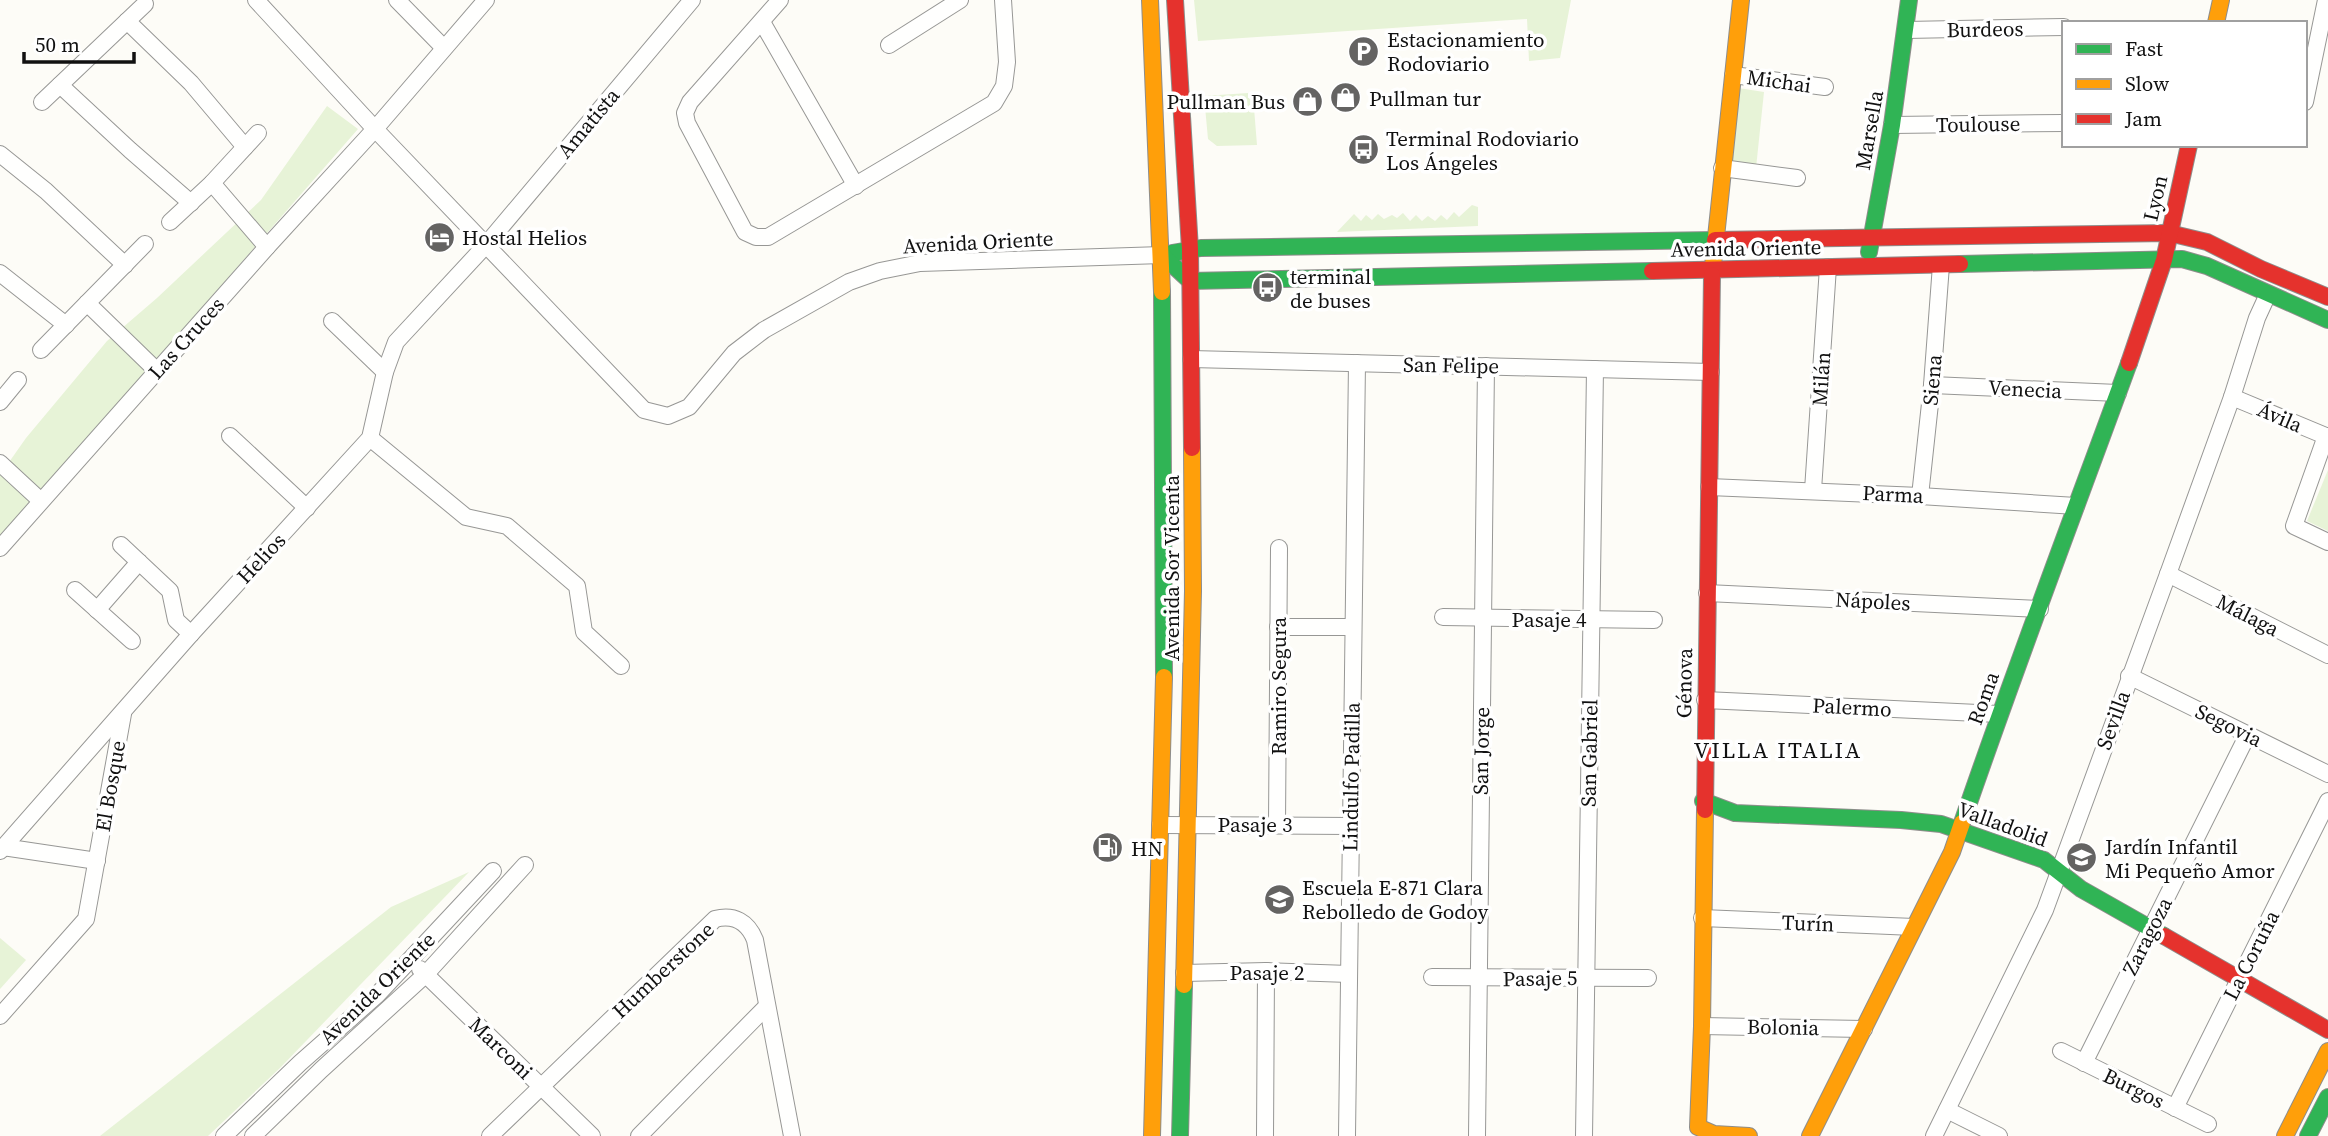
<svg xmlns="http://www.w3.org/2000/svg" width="2328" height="1136" font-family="'Source Serif 4',serif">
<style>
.grass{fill:#e7f3d7}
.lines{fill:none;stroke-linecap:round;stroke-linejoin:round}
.street-casing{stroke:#979795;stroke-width:18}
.fast-casing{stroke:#8e8d8b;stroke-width:18}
.slow-casing{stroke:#8e8d8b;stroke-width:18}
.jam-casing{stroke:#8e8d8b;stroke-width:18}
.street{stroke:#fffffe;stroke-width:16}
.fast{stroke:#30b455;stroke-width:16}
.slow{stroke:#ff9f0a;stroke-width:16}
.jam{stroke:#e5322d;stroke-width:16}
.labels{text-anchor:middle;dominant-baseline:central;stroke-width:7;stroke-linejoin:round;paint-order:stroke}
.street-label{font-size:21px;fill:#111;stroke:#fff}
.poi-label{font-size:21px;fill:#111;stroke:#fff;text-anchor:start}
.neighbourhood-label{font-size:23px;letter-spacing:2px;fill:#111;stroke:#fff}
</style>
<rect width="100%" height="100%" fill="#fdfcf7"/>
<g class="grass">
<polygon points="1194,0 1571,0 1560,58 1529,61 1527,19 1198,41"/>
<polygon points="1732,87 1764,92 1756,168 1727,163"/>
<polygon points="1248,93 1248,98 1264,98 1265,107 1254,108 1257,145 1217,146 1208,139 1204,96"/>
<polygon points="327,106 358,129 0,539 0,475 26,438 107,341 157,298 261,200"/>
<polygon points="1472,205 1478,207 1478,226 1337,232 1354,214 1361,221 1366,215 1372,220 1378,214 1384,219 1392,215 1397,218 1403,213 1410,221 1416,215 1422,221 1428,216 1435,221 1441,215 1447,220 1454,212 1459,217"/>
<polygon points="2328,470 2328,531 2307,521"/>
<polygon points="469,872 280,1068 208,1136 100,1136 391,907"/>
<polygon points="0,938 26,960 0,989"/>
</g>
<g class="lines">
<defs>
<g id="street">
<polyline points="256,0 375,129 644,410 668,416 689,407 734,353 764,330 849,282 880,271 920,263 1162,255"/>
<polyline points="397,0 444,48"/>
<polyline points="780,0 690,102 685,113 687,123 745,232 756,237 768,237 994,103 1004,86 1007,62 1003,0"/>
<polyline points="127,21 191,83 245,147"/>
<polyline points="762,22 856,186"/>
<polyline points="1906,30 2064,27"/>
<polyline points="889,45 960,0"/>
<polyline points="1733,75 1825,87"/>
<polyline points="60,85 130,150 191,203"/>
<polyline points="42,102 145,4"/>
<polyline points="2305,102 2326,0"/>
<polyline points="1892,125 2064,123"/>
<polyline points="0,154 46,191 125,265"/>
<polyline points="1722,168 1797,178"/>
<polyline points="212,183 267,247"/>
<polyline points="170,222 212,183 258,133"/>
<polyline points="0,273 66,325"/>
<polyline points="87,303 157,371"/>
<polyline points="332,321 385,372"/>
<polyline points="41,350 145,244"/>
<polyline points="1191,359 1711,372"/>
<polyline points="1932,385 2118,393"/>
<polyline points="2232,397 2328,437"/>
<polyline points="0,402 18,380"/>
<polyline points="230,436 307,508"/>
<polyline points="2326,436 2294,526 2328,542"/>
<polyline points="370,438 466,517 507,526 577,586 584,632 621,666"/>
<polyline points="0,463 41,501"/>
<polyline points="1709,487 1920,496 2076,506"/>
<polyline points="1813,490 1828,267"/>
<polyline points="1920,496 1932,385 1941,265"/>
<polyline points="121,545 170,591 176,620 191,634"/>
<polyline points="0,548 267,247 375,129 486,0"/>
<polyline points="2168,574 2328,655"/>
<polyline points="75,590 132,641"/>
<polyline points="1707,593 2040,609"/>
<polyline points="97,610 139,562"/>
<polyline points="1443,617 1654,620"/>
<polyline points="1278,627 1353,627"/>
<polyline points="2129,676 2328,774"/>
<polyline points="1705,700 1999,714"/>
<polyline points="1277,824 1279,548"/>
<polyline points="1160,825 1351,826"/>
<polyline points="3,847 97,861"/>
<polyline points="0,851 191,634 370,438 385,372 396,342 485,246 692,0"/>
<polyline points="1702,918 1914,927"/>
<polyline points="420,969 592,1136"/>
<polyline points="1184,973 1266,971 1349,974"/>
<polyline points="1432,977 1648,978"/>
<polyline points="0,1016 86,919 123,714"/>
<polyline points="1702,1026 1864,1029"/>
<polyline points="2061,1051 2208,1124"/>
<polyline points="2084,1063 2248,734"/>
<polyline points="2175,1108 2328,801"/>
<polyline points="1947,1110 1999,1136"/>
<polyline points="224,1136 300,1063 377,995 493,871"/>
<polyline points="253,1136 321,1070 425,975 525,865"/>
<path d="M490,1136L715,919C734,914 748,922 755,940L792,1136"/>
<polyline points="639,1136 767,1006"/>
<polyline points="1265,1136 1266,971"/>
<polyline points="1347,1136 1357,363"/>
<polyline points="1477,1136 1486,366"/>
<polyline points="1584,1136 1595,369"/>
<polyline points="1934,1136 2045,910 2168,574 2232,397 2257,318 2268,294"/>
</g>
<g id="fast">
<polyline points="1869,252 1892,125 1909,0"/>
<polyline points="1172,253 1201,248 1715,240"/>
<polyline points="1162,255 1190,281 1652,271"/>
<polyline points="1960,264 2182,259 2207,266 2328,320"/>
<polyline points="1162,292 1164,677"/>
<polyline points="1703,801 1735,813 1901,820 1941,824 2044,860 2081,889 2164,936"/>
<path d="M1962,823C2015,668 2073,516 2129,363"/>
<polyline points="1180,1136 1184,985"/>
<polyline points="2308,1136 2328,1097"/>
</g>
<g id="slow">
<polyline points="1150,0 1162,292"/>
<polyline points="2216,23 2221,0"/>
<polyline points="1712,275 1741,0"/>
<polyline points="1705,810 1702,1026 1698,1127 1714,1134 1749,1136"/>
<polyline points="1184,985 1193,591 1192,448"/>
<polyline points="1152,1136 1164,677"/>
<polyline points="1810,1136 1952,852 1962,823"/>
<polyline points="2285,1136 2328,1051"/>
</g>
<g id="jam">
<polyline points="1175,0 1190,249 1192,448"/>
<polyline points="1715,240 2169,233 2207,242 2261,269 2328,297"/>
<polyline points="1652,271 1960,264"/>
<polyline points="2129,363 2164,260 2189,145"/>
<polyline points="1705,810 1712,275"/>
<polyline points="2164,936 2328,1030"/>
</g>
</defs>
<use href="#street" class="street-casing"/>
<use href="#fast" class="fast-casing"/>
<use href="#slow" class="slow-casing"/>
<use href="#jam" class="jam-casing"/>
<use href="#street" class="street"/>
<use href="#fast" class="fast"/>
<use href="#slow" class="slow"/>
<use href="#jam" class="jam"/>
</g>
<defs>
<symbol id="parking-disc" viewBox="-11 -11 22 22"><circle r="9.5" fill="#646362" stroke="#fff"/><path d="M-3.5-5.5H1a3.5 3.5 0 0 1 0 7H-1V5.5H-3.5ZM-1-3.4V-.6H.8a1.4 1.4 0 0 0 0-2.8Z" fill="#fff"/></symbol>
<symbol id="shop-disc" viewBox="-11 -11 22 22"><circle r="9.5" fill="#646362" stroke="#fff"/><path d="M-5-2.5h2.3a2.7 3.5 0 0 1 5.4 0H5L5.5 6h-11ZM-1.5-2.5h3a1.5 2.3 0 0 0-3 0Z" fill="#fff"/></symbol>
<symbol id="bus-disc" viewBox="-11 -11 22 22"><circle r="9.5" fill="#646362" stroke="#fff"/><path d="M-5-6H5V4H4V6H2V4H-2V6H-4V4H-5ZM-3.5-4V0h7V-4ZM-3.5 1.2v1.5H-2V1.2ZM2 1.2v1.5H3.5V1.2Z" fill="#fff"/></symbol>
<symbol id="hotel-disc" viewBox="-11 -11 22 22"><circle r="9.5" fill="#646362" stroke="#fff"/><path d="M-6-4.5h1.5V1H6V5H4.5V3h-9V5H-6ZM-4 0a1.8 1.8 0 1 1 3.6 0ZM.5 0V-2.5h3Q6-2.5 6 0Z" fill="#fff"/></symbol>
<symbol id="fuel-disc" viewBox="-11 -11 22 22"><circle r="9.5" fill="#646362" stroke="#fff"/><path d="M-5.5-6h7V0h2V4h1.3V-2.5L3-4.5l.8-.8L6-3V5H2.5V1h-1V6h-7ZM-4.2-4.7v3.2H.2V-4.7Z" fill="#fff"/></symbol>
<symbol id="school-disc" viewBox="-11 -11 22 22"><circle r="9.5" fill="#646362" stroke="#fff"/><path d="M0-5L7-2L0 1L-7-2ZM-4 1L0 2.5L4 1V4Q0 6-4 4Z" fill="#fff"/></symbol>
</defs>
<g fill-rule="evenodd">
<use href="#parking-disc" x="1346" y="34" width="35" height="35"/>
<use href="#shop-disc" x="1328" y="80" width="35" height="35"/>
<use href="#shop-disc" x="1290" y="84" width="35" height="35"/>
<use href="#bus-disc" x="1346" y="132" width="35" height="35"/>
<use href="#hotel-disc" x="422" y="220" width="35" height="35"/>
<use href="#bus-disc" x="1250" y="270" width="35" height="35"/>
<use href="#fuel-disc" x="1090" y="830" width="35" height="35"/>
<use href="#school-disc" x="2064" y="840" width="35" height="35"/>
<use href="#school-disc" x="1262" y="882" width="35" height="35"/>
</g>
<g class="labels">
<g class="street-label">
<text transform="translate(1985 29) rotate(-1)">Burdeos</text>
<text transform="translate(1779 81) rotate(8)">Michai</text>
<text transform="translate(588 123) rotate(-50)">Amatista</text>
<text transform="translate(1978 124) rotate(-1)">Toulouse</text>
<text transform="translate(1869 130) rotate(-80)">Marsella</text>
<text transform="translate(2155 198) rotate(-77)">Lyon</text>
<text transform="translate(978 242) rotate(-3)">Avenida Oriente</text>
<text transform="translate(1746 248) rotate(-1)">Avenida Oriente</text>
<text transform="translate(186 338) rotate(-48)">Las Cruces</text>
<text transform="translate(1451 365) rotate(1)">San Felipe</text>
<text transform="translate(1821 379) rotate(-86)">Milán</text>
<text transform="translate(1932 380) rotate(-85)">Siena</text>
<text transform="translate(2025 389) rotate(3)">Venecia</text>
<text transform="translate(2280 417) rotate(23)">Ávila</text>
<text transform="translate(1893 494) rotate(3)">Parma</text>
<text transform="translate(261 558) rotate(-47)">Helios</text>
<text transform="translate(1171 568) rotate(-90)">Avenida Sor Vicenta</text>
<text transform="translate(1873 601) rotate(3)">Nápoles</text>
<text transform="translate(2248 615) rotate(27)">Málaga</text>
<text x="1549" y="619">Pasaje 4</text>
<text transform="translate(1684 683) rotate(-89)">Génova</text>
<text transform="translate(1278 686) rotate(-90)">Ramiro Segura</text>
<text transform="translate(1983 698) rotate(-70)">Roma</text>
<text transform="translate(1852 707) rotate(3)">Palermo</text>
<text transform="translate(2113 720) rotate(-70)">Sevilla</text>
<text transform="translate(2229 725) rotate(26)">Segovia</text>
<text transform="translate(1481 751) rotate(-89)">San Jorge</text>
<text transform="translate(1589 753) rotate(-89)">San Gabriel</text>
<text transform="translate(1351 777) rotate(-89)">Lindulfo Padilla</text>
<text transform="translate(110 786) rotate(-80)">El Bosque</text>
<text x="1255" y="824">Pasaje 3</text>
<text transform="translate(2003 824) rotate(20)">Valladolid</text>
<text transform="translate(1808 923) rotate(2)">Turín</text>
<text transform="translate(2147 936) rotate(-63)">Zaragoza</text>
<text transform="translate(2251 955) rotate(-63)">La Coruña</text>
<text transform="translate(663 970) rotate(-43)">Humberstone</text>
<text x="1267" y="972">Pasaje 2</text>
<text transform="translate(1540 978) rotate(-1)">Pasaje 5</text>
<text transform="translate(377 988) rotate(-44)">Avenida Oriente</text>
<text transform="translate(1783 1027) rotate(1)">Bolonia</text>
<text transform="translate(501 1048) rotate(44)">Marconi</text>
<text transform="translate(2134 1088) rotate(26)">Burgos</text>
</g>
<g class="poi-label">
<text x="1387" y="39">Estacionamiento<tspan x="1387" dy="24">Rodoviario</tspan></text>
<text x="1369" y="98">Pullman tur</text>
<text x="1285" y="101" text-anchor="end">Pullman Bus</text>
<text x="1386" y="138">Terminal Rodoviario<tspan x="1386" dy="24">Los Ángeles</tspan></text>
<text x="462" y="237">Hostal Helios</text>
<text x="1290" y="276">terminal<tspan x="1290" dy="24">de buses</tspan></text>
<text x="2105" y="846">Jardín Infantil<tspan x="2105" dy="24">Mi Pequeño Amor</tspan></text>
<text x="1131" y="848">HN</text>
<text x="1302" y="887">Escuela E-871 Clara<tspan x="1302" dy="24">Rebolledo de Godoy</tspan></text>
</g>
<g class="neighbourhood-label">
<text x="1778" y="750">VILLA ITALIA</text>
</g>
</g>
<rect x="2062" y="21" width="245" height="126" fill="#ffffff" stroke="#a0a0a0" stroke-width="2"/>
<rect x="2076" y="44" width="35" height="10" fill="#30b455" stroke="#a0a0a0" stroke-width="2"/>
<text x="2125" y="56" font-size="21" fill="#111111">Fast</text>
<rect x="2076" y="79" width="35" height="10" fill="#ff9f0a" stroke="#a0a0a0" stroke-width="2"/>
<text x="2125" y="91" font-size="21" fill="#111111">Slow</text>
<rect x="2076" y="114" width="35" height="10" fill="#e5322d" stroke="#a0a0a0" stroke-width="2"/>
<text x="2125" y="126" font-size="21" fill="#111111">Jam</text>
<path d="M24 52v10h110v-10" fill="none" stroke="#111111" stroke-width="3.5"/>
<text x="35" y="52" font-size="21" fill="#111111" stroke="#ffffff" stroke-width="5" paint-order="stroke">50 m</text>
</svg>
